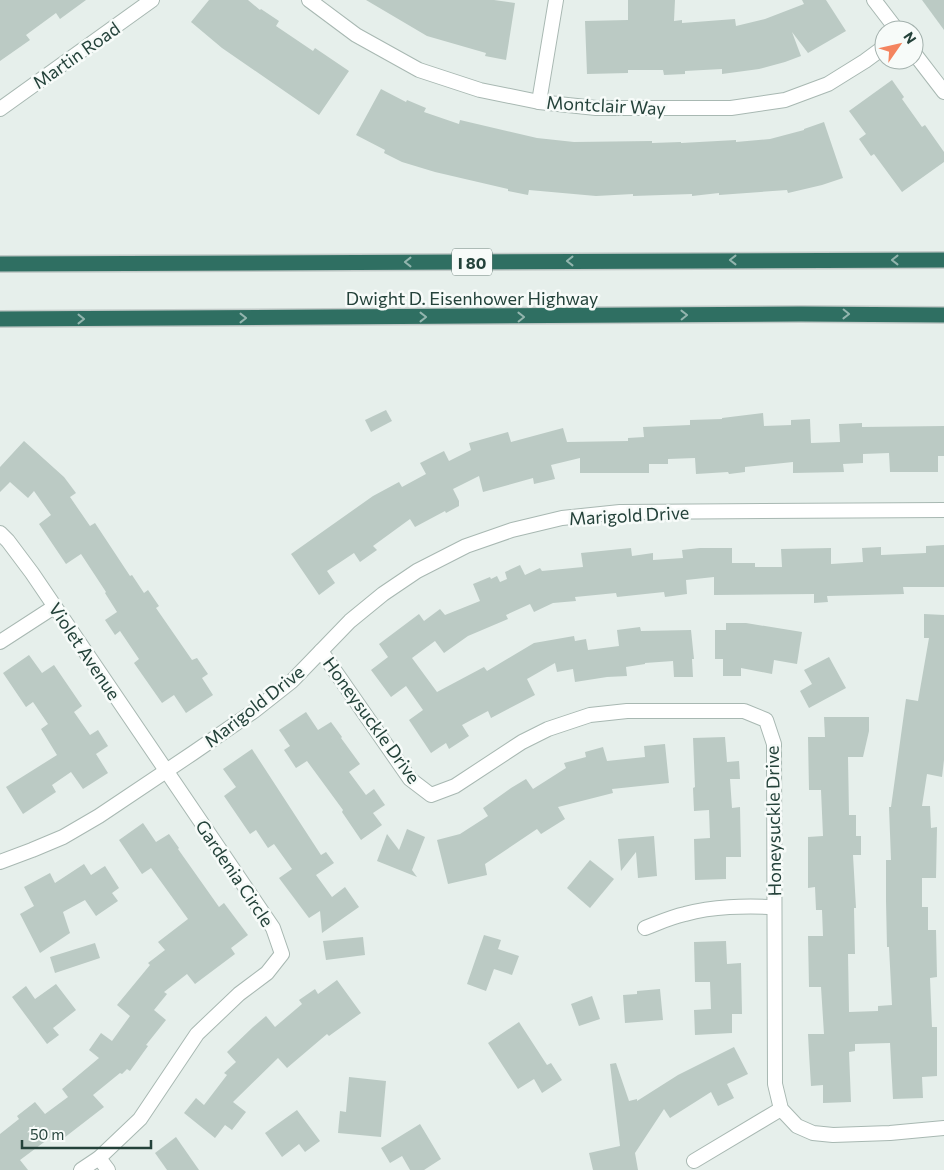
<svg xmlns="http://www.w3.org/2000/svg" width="944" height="1170" font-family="Commissioner,sans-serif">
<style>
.building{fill:#bbcac4}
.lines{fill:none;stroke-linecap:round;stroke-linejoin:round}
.minor-casing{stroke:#a8b8b2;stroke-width:16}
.motorway-casing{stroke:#c2cac8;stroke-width:18}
.minor{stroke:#fff;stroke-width:14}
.motorway{stroke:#2f6f62;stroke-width:15}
.oneway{stroke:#93b5ae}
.labels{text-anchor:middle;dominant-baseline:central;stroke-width:5;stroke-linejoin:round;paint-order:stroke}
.shield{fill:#f7fbf9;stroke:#637a73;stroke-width:1}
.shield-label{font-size:16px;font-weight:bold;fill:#24423a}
.street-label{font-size:18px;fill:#24423a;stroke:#f7fbf9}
</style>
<rect width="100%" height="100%" fill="#e6efeb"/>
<g class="building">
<polygon points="0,0 86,0 60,19 56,13 26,35 30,40 0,61"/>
<polygon points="209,0 248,0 260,10 261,9 279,21 276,26 313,51 315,48 349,71 319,115 222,48 191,22"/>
<polygon points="366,0 494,0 515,3 506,60 485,56 486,53 427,36"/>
<polygon points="628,0 675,0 674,21 682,20 682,23 735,19 736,26 765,19 804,4 802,0 826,0 846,31 808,53 792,32 801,56 785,62 759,69 722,74 722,69 685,71 685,74 664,75 663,70 628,70 628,73 587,74 585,21 628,20"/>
<polygon points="922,0 944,0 944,30"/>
<polygon points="892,80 904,97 902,99 922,127 925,125 944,152 944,162 902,192 874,154 871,156 859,139 866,134 849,111"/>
<polygon points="381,89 406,102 407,100 426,108 424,112 459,124 460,120 537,138 574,142 652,141 652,143 681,142 681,143 736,140 736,142 770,139 804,130 804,129 824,122 843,178 822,185 788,193 787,190 719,195 719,193 692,196 692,194 633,196 633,194 596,196 529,190 528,195 508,191 508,189 435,172 402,162 384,153 385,150 356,135"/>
<polygon points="386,410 392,421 371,432 365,420"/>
<polygon points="763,413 764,426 791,425 791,420 810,419 811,443 840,442 839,424 862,423 862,427 944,426 944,456 938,456 938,472 890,472 889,453 863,454 863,463 843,464 844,472 793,473 793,462 745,467 745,472 729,474 728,472 696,474 695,458 668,459 668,464 649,464 649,473 580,473 580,458 551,465 555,479 534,484 533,478 483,492 479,476 453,489 459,501 459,506 446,513 445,511 415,527 410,519 373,546 377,550 360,562 354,553 327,571 335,583 319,595 291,554 373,496 399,482 402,487 426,474 420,463 444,451 449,461 471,450 469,443 508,432 511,442 563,428 567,442 628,441 628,438 644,437 643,427 690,425 690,420 722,419 722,418"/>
<polygon points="24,441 64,477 76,493 70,497 90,526 95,523 130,576 132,575 144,593 148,590 159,606 156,608 192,660 197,658 208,674 202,678 213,695 186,713 174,695 162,703 134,663 139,659 120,631 115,635 105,620 117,612 105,593 106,592 81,554 66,564 39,524 51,515 34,491 28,498 10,482 0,492 0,467"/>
<polygon points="944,545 944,587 903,587 904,594 827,596 828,602 814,603 814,594 714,595 714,577 686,580 687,594 665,597 664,592 617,597 616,593 575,597 576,601 553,603 534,612 530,604 506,615 508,619 468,636 444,653 435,641 412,658 437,692 484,667 487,671 534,643 574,636 575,641 586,639 588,650 619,646 617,630 640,627 641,631 691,630 694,659 692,659 693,677 674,677 673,661 645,663 645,664 626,667 627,676 607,677 575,682 573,669 557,672 555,663 527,679 535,695 491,718 488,711 462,725 469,736 449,749 446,743 431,753 409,720 423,710 406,686 391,697 371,670 388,657 379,644 419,614 424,621 440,609 445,615 480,601 473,584 490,577 491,579 497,576 500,582 507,579 505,572 520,565 525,575 540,568 542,571 583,567 581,553 631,548 632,556 653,553 653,560 683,558 682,550 700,548 732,548 732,563 755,563 755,567 782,567 781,549 831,548 831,564 863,562 862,548 881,547 881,555 926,553 926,546"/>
<polygon points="924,614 944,615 944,760 942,777 927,774 922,806 930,806 931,828 937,827 936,878 922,878 922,907 928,907 928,930 936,930 937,977 930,978 932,1027 937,1027 937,1076 922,1077 923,1098 893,1099 890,1043 855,1044 855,1051 849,1052 851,1102 823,1103 823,1085 811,1086 809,1053 808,1034 824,1034 821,987 809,987 808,936 823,936 822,910 816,910 815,887 808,888 808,837 823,836 821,790 809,790 808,737 825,737 824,717 869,717 869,731 863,757 848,757 849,815 856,815 856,836 861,836 861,855 853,855 856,908 854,908 855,954 848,954 849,1012 878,1011 878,1006 892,1005 889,947 887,947 886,901 886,860 891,860 889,807 891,807 906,699 918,701 929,638 924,638"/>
<polygon points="726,623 746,623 802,632 797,664 774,660 772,674 741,668 741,676 723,676 723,659 715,659 715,630 726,630"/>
<polygon points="29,655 42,673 54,665 82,706 74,712 90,735 98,730 108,746 96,754 108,773 83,789 71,772 52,785 56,792 23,814 6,787 57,755 41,729 48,724 33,702 26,707 3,673"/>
<polygon points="829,657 846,688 809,708 800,691 812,684 804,670"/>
<polygon points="306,712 318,730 331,722 342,737 341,738 360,764 349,772 366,795 374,789 385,805 373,813 382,825 361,840 342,812 343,810 307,761 296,768 284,750 290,746 279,730"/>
<polygon points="725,737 727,762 739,761 740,779 730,779 732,808 740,807 741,857 726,857 726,879 695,880 694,839 710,838 709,810 694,811 693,788 695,787 693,738"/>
<polygon points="665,744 669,783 612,789 613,793 558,807 565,819 541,834 537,829 485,864 487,875 448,884 437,840 460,834 488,816 483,808 511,788 526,779 533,789 566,768 564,763 586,757 585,752 603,747 607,761 645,757 644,746"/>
<polygon points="252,749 321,855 326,852 334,863 316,875 332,897 345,887 359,907 322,933 320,911 309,918 279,878 292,869 274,844 268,848 256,830 250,834 224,796 236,787 223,769"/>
<polygon points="143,823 156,842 169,834 179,848 178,849 219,907 224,903 248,935 231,948 235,954 195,984 187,974 164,992 167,994 154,1010 166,1020 146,1045 148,1046 130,1071 127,1069 122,1074 120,1073 93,1095 104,1107 60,1141 55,1134 20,1160 28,1170 0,1170 0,1134 19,1119 17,1116 35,1102 45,1114 68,1097 62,1089 99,1058 89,1050 101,1033 112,1041 130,1016 117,1005 150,965 148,963 165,950 158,942 188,919 151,868 142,874 119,840"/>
<polygon points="407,829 425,837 412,870 417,877 377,861 387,834 399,850"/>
<polygon points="654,836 657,876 638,878 636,852 621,871 618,839"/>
<polygon points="590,860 614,879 590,908 567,888"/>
<polygon points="84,864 91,875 105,866 119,888 112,893 118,901 96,916 85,900 63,912 70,933 40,953 20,914 34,906 24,887 50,873 55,883"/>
<polygon points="484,935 501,940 498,949 519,956 512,975 494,969 486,991 467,984"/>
<polygon points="363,937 365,955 326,960 323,941"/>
<polygon points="726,941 727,964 741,963 742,1014 732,1014 732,1033 695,1035 694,1010 711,1009 710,982 695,982 694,942"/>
<polygon points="95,943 100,958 55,973 50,957"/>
<polygon points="337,980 361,1013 329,1036 327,1034 287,1068 278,1058 233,1102 246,1112 232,1130 225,1125 215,1138 184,1113 196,1098 204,1105 227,1075 224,1073 236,1062 227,1052 253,1027 266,1016 275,1027 302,1004 299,1000 315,989 318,994"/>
<polygon points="56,984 76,1010 53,1028 59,1035 47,1044 12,997 26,986 35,999"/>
<polygon points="660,989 663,1020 625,1023 623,995 637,994 637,991"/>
<polygon points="592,996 600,1019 579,1026 571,1004"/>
<polygon points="519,1022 547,1065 551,1063 562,1080 542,1093 534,1079 518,1089 488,1043"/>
<polygon points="734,1047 748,1074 727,1084 734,1098 718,1106 711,1092 670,1118 664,1109 635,1153 638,1170 593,1170 589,1153 620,1146 610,1064 616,1063 629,1101 637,1099 637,1101 678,1075"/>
<polygon points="349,1077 386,1081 381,1137 338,1133 340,1111 346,1112"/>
<polygon points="297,1110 320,1141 305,1152 299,1144 282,1157 265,1133"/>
<polygon points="420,1124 441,1159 424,1170 410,1170 402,1156 390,1163 381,1148"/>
<polygon points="176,1137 199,1170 167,1170 155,1153"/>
</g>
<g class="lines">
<defs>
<g id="minor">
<polyline points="309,0 356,35 419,70 480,90 539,102 596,108 731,108 785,100 828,84 865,61 884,47"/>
<polyline points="874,0 897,30"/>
<polyline points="914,53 944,92"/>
<polyline points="539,102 556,0"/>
<polyline points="0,109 152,0"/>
<polyline points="0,533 8,541 32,573 273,928 282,954 267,973 239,994 197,1034 140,1119 99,1158 81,1170"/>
<polyline points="0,642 54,607"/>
<polyline points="321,651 410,779 431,795 455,786 522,742 548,729 590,715 627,711 744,711 766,720 774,744 775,1084 781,1109 797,1126 813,1133 833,1135 890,1133 944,1128"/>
<polyline points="0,862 32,850 63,837 99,816 193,753 254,711 292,681 350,621 383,594 417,571 466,546 512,530 562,518 620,512 944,510"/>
<path d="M645,928C658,923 671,917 685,914C714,906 744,906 774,907"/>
<polyline points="99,1158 108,1170"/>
<polyline points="694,1161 781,1109"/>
</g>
<g id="motorway">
<polyline points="0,264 944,260"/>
<polyline points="0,319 801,314 944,315"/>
</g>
</defs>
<use href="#minor" class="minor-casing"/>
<use href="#motorway" class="motorway-casing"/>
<use href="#minor" class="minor"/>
<use href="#motorway" class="motorway"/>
</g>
<defs><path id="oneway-chevron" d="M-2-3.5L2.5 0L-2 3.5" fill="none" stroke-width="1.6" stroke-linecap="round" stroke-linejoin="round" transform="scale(1.25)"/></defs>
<g class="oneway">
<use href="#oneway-chevron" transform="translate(733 260) rotate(180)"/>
<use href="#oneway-chevron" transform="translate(895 260) rotate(-180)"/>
<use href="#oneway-chevron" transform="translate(570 261) rotate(180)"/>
<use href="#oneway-chevron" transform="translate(408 262) rotate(180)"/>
<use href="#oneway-chevron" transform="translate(846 314) rotate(1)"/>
<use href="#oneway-chevron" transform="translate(684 315) rotate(-1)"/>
<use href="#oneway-chevron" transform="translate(423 317)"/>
<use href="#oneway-chevron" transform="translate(521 317) rotate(-1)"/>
<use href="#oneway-chevron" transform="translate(243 318)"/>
<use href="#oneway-chevron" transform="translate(81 319)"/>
</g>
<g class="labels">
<rect class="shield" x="452" y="248.5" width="40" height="27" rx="4"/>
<g class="shield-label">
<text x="472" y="262">I 80</text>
</g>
<g class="street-label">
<text transform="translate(76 55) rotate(-35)">Martin Road</text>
<text transform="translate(606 105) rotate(3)">Montclair Way</text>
<text x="472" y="298">Dwight D. Eisenhower Highway</text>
<text transform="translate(629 515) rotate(-3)">Marigold Drive</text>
<text transform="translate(85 651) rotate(56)">Violet Avenue</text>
<text transform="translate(254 706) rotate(-38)">Marigold Drive</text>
<text transform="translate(372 720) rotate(54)">Honeysuckle Drive</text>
<text transform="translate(773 821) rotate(-91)">Honeysuckle Drive</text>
<text transform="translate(235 873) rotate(56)">Gardenia Circle</text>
</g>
</g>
<g transform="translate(899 45) rotate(56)"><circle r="24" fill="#f7fbf9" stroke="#a3b1ad"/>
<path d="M0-4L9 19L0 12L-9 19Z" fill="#f4845f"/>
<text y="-8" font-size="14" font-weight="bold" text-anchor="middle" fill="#24423a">N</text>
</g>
<path d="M22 1140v8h129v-8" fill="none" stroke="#24423a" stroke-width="2.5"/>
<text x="30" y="1140" font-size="15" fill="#24423a" stroke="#f7fbf9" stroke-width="4" paint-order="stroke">50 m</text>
</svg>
